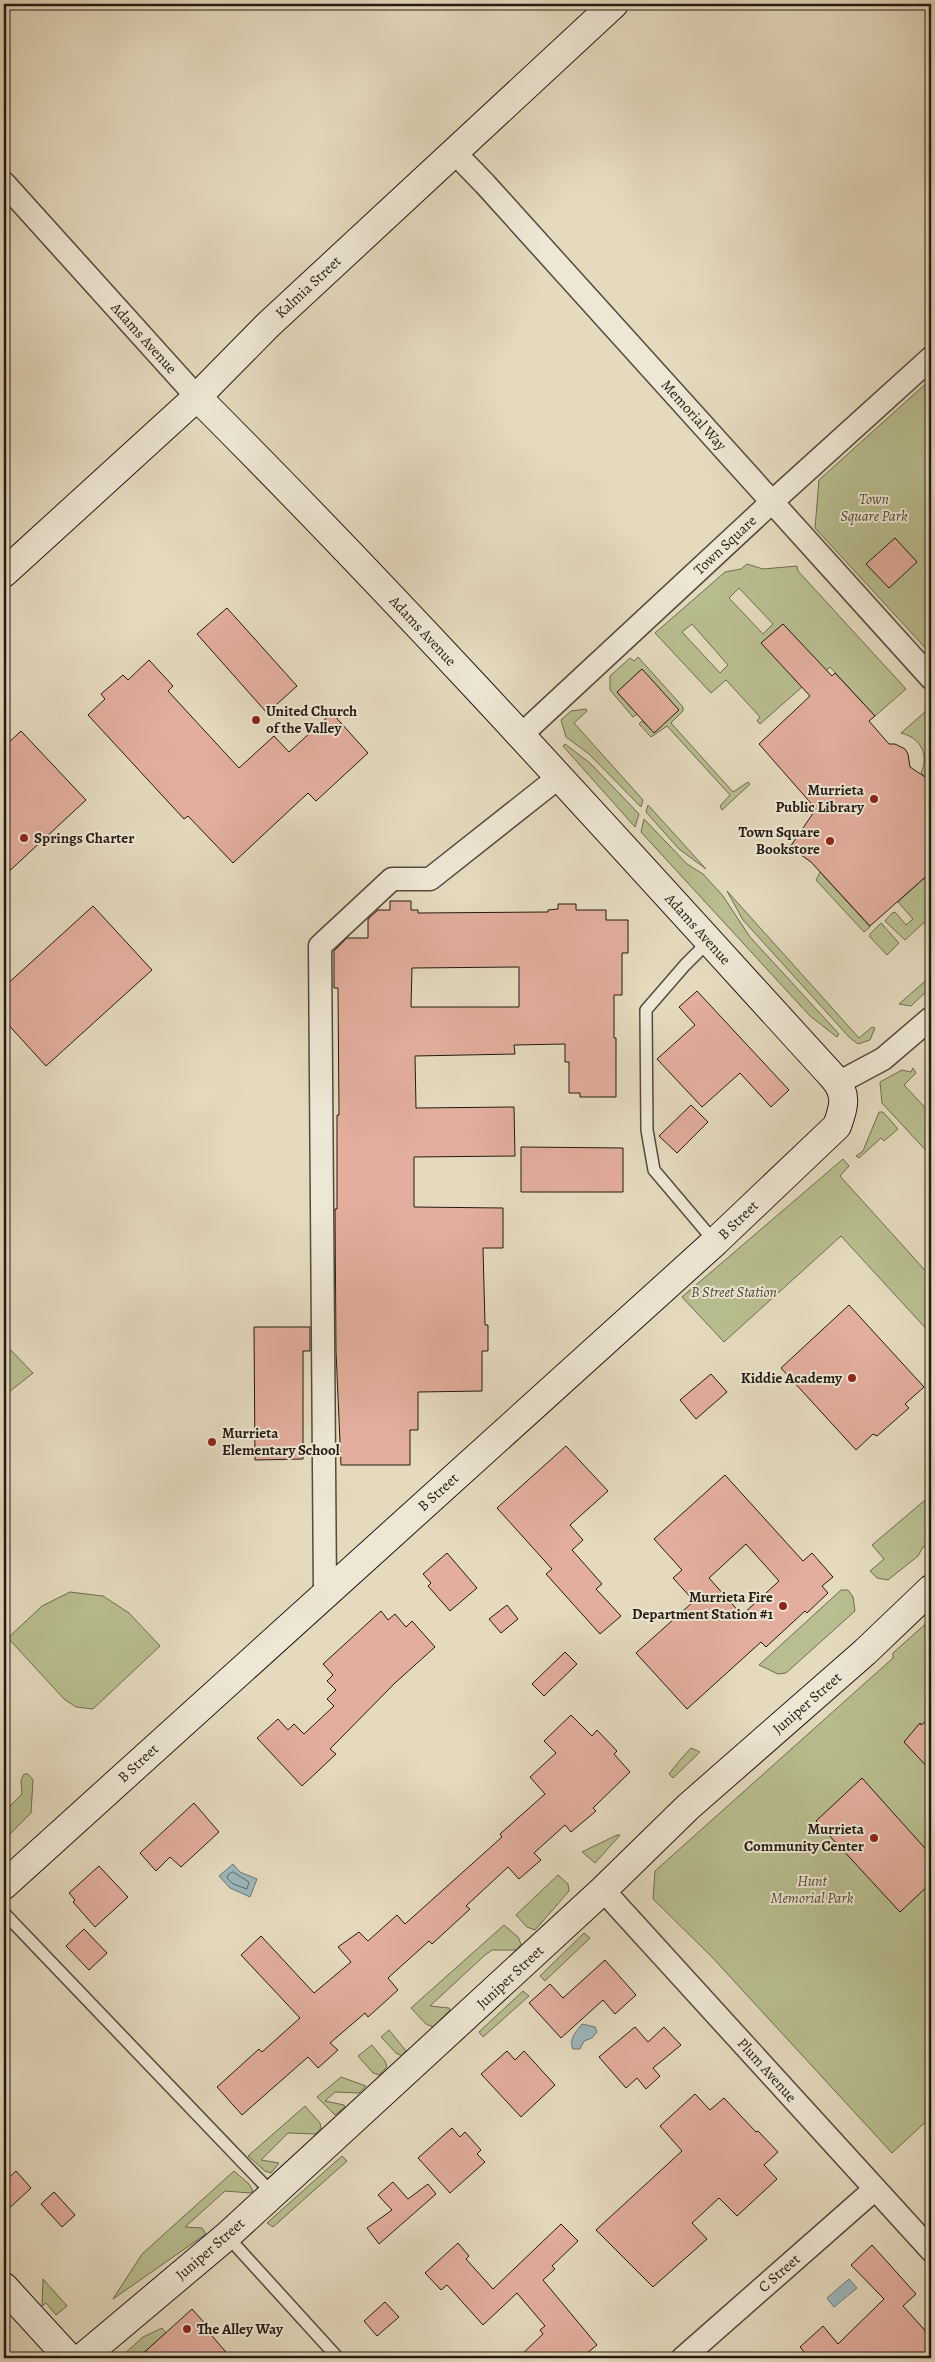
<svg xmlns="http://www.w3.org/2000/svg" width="935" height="2362" font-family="Alegreya,serif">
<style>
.green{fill:#b8be8f;stroke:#6e6c51;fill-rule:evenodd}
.water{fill:#9cb7bd;stroke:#6c7879}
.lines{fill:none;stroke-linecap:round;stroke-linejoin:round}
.shore{stroke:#606868;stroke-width:1}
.building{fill:#e3ae9d;stroke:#241a13;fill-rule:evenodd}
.lane-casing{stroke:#544a3e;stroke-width:14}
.street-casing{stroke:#544a3e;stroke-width:25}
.secondary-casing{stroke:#241a13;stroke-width:30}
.lane{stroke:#eee7d5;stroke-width:11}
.street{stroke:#eee7d5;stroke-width:22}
.secondary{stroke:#eee7d5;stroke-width:28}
.poi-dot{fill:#8f2418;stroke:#eee7d5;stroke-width:2}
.labels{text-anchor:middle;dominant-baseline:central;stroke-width:4;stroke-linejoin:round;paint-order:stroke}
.street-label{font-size:15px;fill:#241a13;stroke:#eee7d5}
.park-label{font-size:15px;font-style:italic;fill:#504b38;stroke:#eee7d5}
.poi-label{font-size:15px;font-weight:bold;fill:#241a13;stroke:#eee7d5;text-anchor:end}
</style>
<rect width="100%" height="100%" fill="#e5dabe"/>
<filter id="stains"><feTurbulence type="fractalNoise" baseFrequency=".004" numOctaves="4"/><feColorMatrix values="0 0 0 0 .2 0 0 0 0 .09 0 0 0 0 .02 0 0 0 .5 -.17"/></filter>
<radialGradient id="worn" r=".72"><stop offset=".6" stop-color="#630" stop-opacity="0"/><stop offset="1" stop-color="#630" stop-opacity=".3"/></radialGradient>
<g class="green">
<polygon points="931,379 931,654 815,528 819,480"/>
<path d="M747,564L763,569L797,566L798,571L906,689L875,716L830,667L826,671L783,624L762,643L802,687L760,724L757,721L760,717L726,680L711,693L655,633L725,572L741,569ZM739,588L773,624L763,634L729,598ZM692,624L728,665L720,673L682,632Z"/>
<polygon points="638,657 683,707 683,711 671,723 733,792 748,782 750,784 722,810 720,806 730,795 667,726 651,737 639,724 642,721 654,732 642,669 617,692 637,714 633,717 610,690 610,676 630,658 634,661"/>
<polygon points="586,709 587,711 574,723 643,800 641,807 589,754 566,737 561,720 571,711"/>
<path d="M926,711L931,717V780L921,773C929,754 921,738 901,733Z"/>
<polygon points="565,744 590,763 639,814 635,827 563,746"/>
<polygon points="648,805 706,869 679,849 646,812"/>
<polygon points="644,819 687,864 703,874 723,896 750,937 839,1034 837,1037 810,1016 641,832"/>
<polygon points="820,872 870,927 864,932 816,880"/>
<polygon points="931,872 931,916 905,940 885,921 892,913 895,912 906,925 913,919 898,902"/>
<polygon points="727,891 859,1038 872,1027 875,1028 870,1040 858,1044 849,1037 743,920"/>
<polygon points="881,923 899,943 887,955 870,937 870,934"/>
<polygon points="931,976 931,987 911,1006 899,1004"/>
<polygon points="913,1068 916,1073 904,1085 931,1114 931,1156 882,1103 880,1082 902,1070 911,1072"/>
<polygon points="879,1112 883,1112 898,1129 884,1141 881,1138 859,1158 856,1156 863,1151"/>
<polygon points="843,1159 849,1166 840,1176 931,1277 931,1334 841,1236 724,1342 682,1297"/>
<polygon points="4,1343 33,1373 4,1396"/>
<polygon points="931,1495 931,1544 923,1547 918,1556 888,1580 877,1578 870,1571 884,1559 872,1545"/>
<polygon points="841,1590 848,1590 853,1597 855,1611 786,1673 778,1674 759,1665"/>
<polygon points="70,1592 103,1596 129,1613 160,1646 93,1709 76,1707 64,1699 8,1638 42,1606"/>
<polygon points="931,1619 931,2117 892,2153 711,1956 653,1899 655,1871 893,1658 893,1653"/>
<path d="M691,1748L700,1752L673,1778L669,1774C676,1765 683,1756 691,1748Z"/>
<polygon points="24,1774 28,1774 33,1780 31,1813 4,1840 4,1812 22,1794 21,1780"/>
<polygon points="617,1835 620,1835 595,1863 582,1852"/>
<polygon points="558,1875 568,1884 569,1891 535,1930 527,1927 516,1915"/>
<polygon points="504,1925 518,1937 521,1944 517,1950 492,1950 485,1955 430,2006 449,2008 450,2010 433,2027 426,2024 411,2008"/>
<polygon points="584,1933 590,1938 545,1981 540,1976"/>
<polygon points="523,1991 529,1996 483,2037 479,2032"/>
<polygon points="389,2030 406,2051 402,2056 396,2053 381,2037"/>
<polygon points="372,2045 385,2061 387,2067 379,2075 373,2073 358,2056"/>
<polygon points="341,2077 366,2086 359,2093 335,2092 325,2101 344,2105 345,2107 335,2115 317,2097"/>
<polygon points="305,2106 320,2123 321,2128 316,2134 288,2133 261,2160 279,2163 271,2173 265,2171 248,2156"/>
<polygon points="342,2156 347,2161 273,2227 267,2223"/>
<polygon points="234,2171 249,2184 253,2191 250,2193 225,2191 185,2227 202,2228 206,2234 113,2299 142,2254"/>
<polygon points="43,2279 67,2306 56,2315 46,2303 42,2306"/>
<polygon points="162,2328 166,2333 142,2354 145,2358 127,2358 123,2355 143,2337"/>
</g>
<g class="water">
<polygon points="233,1864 240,1872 257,1879 250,1897 230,1888 219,1876"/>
<path d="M582,2024L595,2027L597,2032L592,2038L584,2041L580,2049H573C568,2039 577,2031 582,2024Z"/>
<polygon points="849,2279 857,2288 834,2307 827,2298"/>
</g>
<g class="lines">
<polygon class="shore" points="233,1872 249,1882 247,1889 233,1884 227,1878 228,1875"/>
</g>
<g class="building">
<polygon points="895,538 917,562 889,588 866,564"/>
<polygon points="227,608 297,686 267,713 197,634"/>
<polygon points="783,624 832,676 835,673 875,716 869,721 889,744 895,744 905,749 908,754 910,767 931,781 931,872 870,926 811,862 790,847 816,809 759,744 810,696 761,643"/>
<polygon points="149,660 173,686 168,691 239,768 274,736 289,752 332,713 368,753 316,801 308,793 233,863 188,816 184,819 88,715 105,699 101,694 123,675 128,680"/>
<polygon points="642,669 679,710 654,733 617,692"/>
<polygon points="21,731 86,800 4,876 4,747"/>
<path d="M390,901H411V910H418V913L548,912V910L558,909V904H576V910H606V920H628V953H622V995H614V1038H616V1097H580V1093H569V1062H565V1044L514,1045L515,1054L415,1056L416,1108L514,1107L515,1156L414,1157V1207L503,1208V1248H483L485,1325H488V1351H482V1391L418,1392V1430H410V1465H341L336,1351L335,1209H337V1115H339L338,988H334V951L347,938H368V919L378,910H390ZM519,967V1007H411L412,968Z"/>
<polygon points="93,906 152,970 46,1066 4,1020 4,987"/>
<polygon points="697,991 789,1090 771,1107 740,1073 702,1107 657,1059 695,1025 679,1007"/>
<polygon points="691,1105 708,1122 677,1153 659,1136"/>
<polygon points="521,1147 623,1148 623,1192 521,1192"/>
<polygon points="849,1305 924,1387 905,1404 909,1408 877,1436 873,1434 856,1450 781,1368"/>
<polygon points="254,1327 310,1327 310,1351 303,1351 303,1459 255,1460"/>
<polygon points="711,1374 727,1392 696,1419 680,1400"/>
<polygon points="566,1446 608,1491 570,1525 583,1540 572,1550 602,1584 596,1589 621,1616 600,1634 546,1574 552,1569 497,1508"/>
<path d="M725,1475L803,1561L812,1553L833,1577L822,1586L828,1593L807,1613L805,1611L766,1647L761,1642L687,1709L636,1653L694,1601L673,1578L682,1570L654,1539ZM746,1544L779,1581L742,1615L709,1578Z"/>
<polygon points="447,1553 477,1588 450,1611 428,1586 431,1583 423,1574"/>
<polygon points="507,1605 518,1619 501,1633 489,1619"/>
<polygon points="381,1611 388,1620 395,1614 406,1627 412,1621 435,1647 395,1683 330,1749 336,1754 302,1786 257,1738 278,1719 288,1730 294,1724 304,1734 334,1706 327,1699 336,1690 327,1681 333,1675 323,1664"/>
<polygon points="565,1652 577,1664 544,1696 532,1684"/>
<polygon points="571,1715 592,1736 597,1730 617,1751 614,1754 630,1772 593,1808 596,1811 571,1832 565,1825 534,1853 541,1860 519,1879 508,1867 466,1906 470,1909 432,1944 429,1941 388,1978 398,1990 368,2017 365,2013 330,2043 338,2050 318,2068 308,2057 242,2115 217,2087 259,2049 262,2052 300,2018 241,1955 261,1936 314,1993 351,1962 338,1947 359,1932 368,1941 397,1915 405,1924 502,1837 500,1834 545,1794 530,1777 556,1753 544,1741"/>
<polygon points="931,1717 931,1771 904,1742 920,1723 921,1725"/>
<polygon points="862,1778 931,1855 931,1883 900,1912 816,1821"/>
<polygon points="194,1803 219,1832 181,1867 170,1857 156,1871 140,1853"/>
<polygon points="99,1866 128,1897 95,1927 73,1902 75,1900 69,1893"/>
<polygon points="84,1929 107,1953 89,1970 66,1946"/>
<polygon points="605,1960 636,1995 615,2014 603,2000 561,2038 529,2003 550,1984 563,1998"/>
<polygon points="635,2027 648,2042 664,2027 681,2045 653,2068 660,2076 646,2089 637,2078 626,2088 599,2057"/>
<polygon points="507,2051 515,2060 524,2051 555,2085 521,2117 481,2074"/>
<polygon points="695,2094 710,2110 724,2098 756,2132 758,2131 778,2152 764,2165 777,2179 737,2216 719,2198 692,2223 707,2239 653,2287 596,2230 682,2151 660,2126"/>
<polygon points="452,2128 460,2137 465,2132 481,2150 477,2154 485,2162 450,2193 418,2158"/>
<polygon points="16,2171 31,2188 4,2213 4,2182"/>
<polygon points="393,2182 408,2199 428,2184 436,2194 379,2244 367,2228 392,2210 378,2195"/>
<polygon points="54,2192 75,2215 62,2227 41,2204"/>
<polygon points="561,2224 578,2241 552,2266 555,2269 543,2280 597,2345 581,2358 518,2358 543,2334 540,2330 545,2326 517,2293 483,2325 447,2285 441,2290 425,2273 458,2243 469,2256 466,2259 493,2289"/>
<polygon points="872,2245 916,2294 903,2306 931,2337 931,2358 809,2358 800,2347 823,2326 838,2344 884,2299 851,2265"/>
<polygon points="385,2302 399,2317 377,2336 364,2321"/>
<polygon points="192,2309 209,2328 207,2330 231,2358 138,2358"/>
</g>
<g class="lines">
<defs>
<g id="lane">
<polyline points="709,941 685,965 646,1010 647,1130 654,1170 715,1242"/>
<polyline points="4,1913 273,2194"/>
<polyline points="227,2236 338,2358"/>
</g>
<g id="street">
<polyline points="455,153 485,184 931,678"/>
<polyline points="4,183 197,397"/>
<polyline points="521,735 773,501 931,358"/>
<polyline points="838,1083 883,1059 931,1018"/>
<polyline points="325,1594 320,946 392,879 430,879 559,777"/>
<polyline points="603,1890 931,2250"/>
<polyline points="683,2358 875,2189"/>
</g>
<g id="secondary">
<polyline points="4,573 197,397 268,325 614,4"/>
<path d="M4,1885L715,1242L837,1126C844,1107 848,1094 833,1077C624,848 417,617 197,397"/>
<polyline points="4,2287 69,2358"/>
<polyline points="82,2358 227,2236 603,1890 688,1807 865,1652 931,1589"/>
</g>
</defs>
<use href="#lane" class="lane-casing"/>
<use href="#street" class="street-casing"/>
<use href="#secondary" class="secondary-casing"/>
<use href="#lane" class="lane"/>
<use href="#street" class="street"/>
<use href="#secondary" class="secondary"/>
</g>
<g class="poi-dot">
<circle cx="256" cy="720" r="5"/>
<circle cx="874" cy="799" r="5"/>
<circle cx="24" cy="838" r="5"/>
<circle cx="830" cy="841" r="5"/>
<circle cx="852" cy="1378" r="5"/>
<circle cx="212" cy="1442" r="5"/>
<circle cx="783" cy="1606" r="5"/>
<circle cx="874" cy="1838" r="5"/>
<circle cx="187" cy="2329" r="5"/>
</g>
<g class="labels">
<g class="street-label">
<text transform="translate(308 287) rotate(-43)">Kalmia Street</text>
<text transform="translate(144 338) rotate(48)">Adams Avenue</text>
<text transform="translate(694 415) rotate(48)">Memorial Way</text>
<text transform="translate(725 545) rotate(-43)">Town Square</text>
<text transform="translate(423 631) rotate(47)">Adams Avenue</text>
<text transform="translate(698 929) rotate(48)">Adams Avenue</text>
<text transform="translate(738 1220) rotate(-44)">B Street</text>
<text transform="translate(438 1492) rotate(-42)">B Street</text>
<text transform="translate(807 1703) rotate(-41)">Juniper Street</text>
<text transform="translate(138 1763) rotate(-43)">B Street</text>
<text transform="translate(510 1977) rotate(-43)">Juniper Street</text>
<text transform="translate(767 2070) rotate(48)">Plum Avenue</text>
<text transform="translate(210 2249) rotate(-41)">Juniper Street</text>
<text transform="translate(779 2273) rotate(-41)">C Street</text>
</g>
<g class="park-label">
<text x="874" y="499">Town<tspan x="874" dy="17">Square Park</tspan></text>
<text x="734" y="1292">B Street Station</text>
<text x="812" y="1881">Hunt<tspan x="812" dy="17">Memorial Park</tspan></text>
</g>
<g class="poi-label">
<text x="266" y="711" text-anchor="start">United Church<tspan x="266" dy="17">of the Valley</tspan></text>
<text x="864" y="790">Murrieta<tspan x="864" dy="17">Public Library</tspan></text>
<text x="820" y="832">Town Square<tspan x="820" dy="17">Bookstore</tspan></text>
<text x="34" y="838" text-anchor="start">Springs Charter</text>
<text x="842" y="1378">Kiddie Academy</text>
<text x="222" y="1433" text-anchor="start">Murrieta<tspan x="222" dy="17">Elementary School</tspan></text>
<text x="773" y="1597">Murrieta Fire<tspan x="773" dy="17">Department Station #1</tspan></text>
<text x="864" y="1829">Murrieta<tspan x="864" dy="17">Community Center</tspan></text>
<text x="197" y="2329" text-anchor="start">The Alley Way</text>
</g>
</g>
<rect width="935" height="2362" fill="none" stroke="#e5dabe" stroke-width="20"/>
<rect x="5" y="5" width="925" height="2352" fill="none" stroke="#241a13" stroke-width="2.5"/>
<rect x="10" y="10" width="915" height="2342" fill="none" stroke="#241a13"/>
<rect width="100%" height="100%" filter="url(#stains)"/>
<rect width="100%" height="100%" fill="url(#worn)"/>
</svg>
